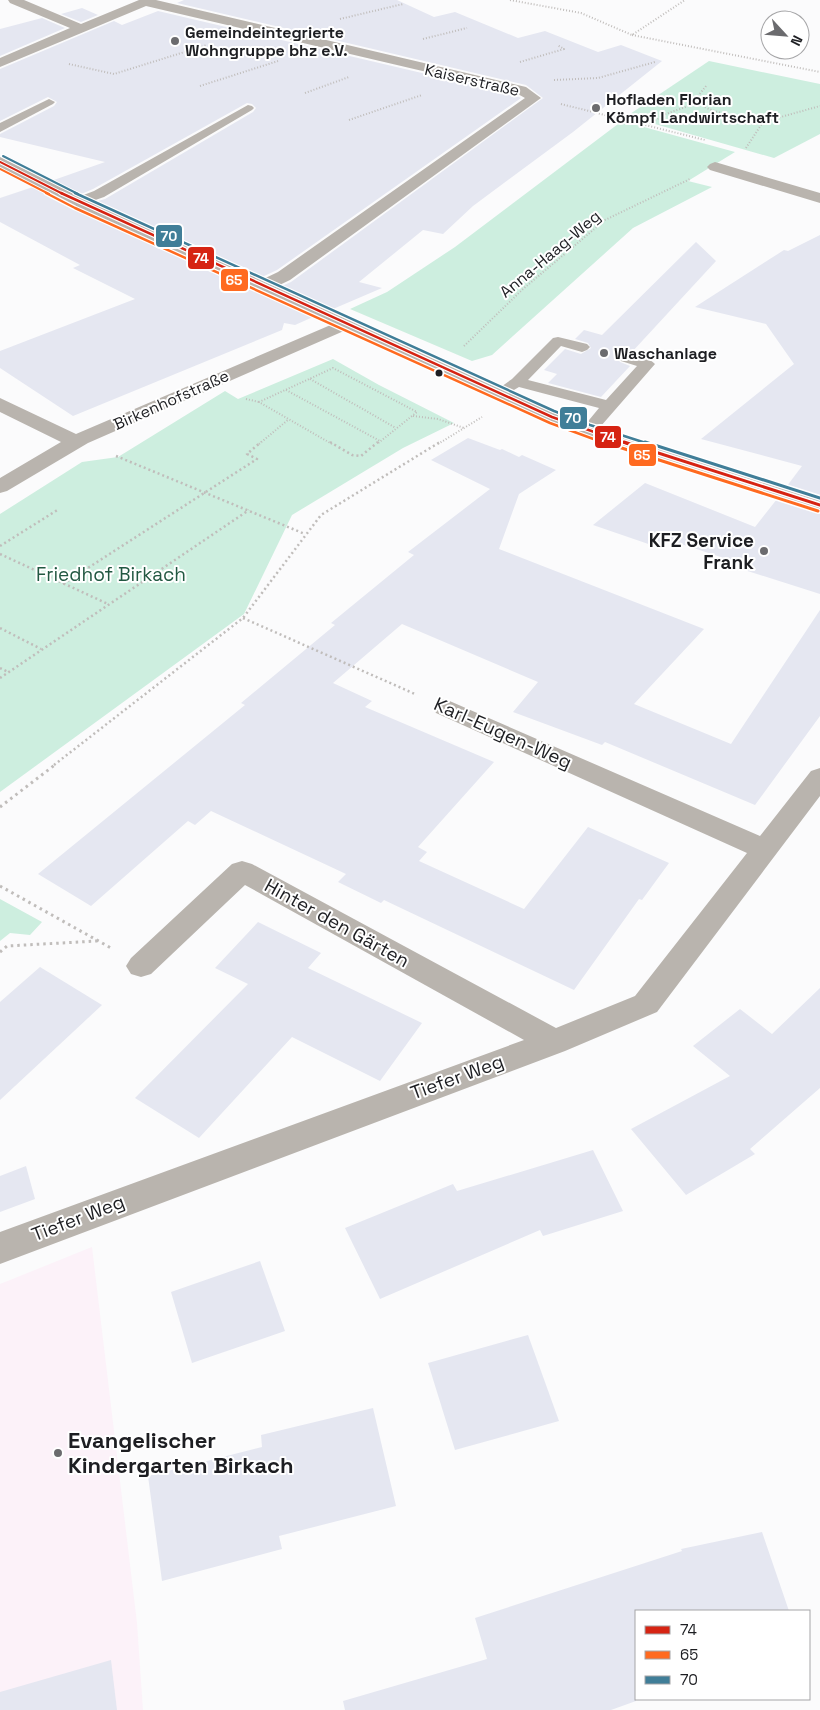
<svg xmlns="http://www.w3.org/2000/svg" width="820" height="1710" font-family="'Space Grotesk',sans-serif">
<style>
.education{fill:#fcf2f9}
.green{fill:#cdeedf}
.building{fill:#e5e7f1}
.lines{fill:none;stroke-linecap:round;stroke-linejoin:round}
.path-far2{stroke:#c0bdbb;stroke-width:2;stroke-dasharray:1 2;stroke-linecap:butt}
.path-far1{stroke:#c0bdbb;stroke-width:2.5;stroke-dasharray:2 3;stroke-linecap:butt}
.path{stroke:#c0bdbb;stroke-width:3;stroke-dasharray:2.5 4;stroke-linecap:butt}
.service{fill:#b9b4ae;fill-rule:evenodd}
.minor{fill:#b9b4ae;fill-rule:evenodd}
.tertiary{fill:#b9b4ae;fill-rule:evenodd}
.bus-1-far2-casing{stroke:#fff;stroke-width:4}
.bus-1-far1-casing{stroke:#fff;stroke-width:5}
.bus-1-casing{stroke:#fff;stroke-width:6}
.bus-2-far2-casing{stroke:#fff;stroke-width:4}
.bus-2-far1-casing{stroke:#fff;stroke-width:5}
.bus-2-casing{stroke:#fff;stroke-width:6}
.bus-3-far2-casing{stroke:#fff;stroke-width:4}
.bus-3-far1-casing{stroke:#fff;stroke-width:5}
.bus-3-casing{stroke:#fff;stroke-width:6}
.bus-1-far2{stroke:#d62413;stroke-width:2}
.bus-1-far1{stroke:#d62413;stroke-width:2.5}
.bus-1{stroke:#d62413;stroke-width:3}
.bus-2-far2{stroke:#ff6a20;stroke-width:2}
.bus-2-far1{stroke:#ff6a20;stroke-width:2.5}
.bus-2{stroke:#ff6a20;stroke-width:3}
.bus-3-far2{stroke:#407e98;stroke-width:2}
.bus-3-far1{stroke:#407e98;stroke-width:2.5}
.bus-3{stroke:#407e98;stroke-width:3}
.poi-dot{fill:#6b6b6e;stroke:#fff;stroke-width:2}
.bus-dot{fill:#1d1e22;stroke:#fff;stroke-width:2}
.labels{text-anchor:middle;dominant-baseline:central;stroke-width:4;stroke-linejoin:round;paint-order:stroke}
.far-poi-label{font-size:16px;font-weight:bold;fill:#1d1e22;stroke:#fff;text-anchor:start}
.far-street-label{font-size:16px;fill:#1d1e22;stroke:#fff}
.poi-label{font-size:19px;font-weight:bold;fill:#1d1e22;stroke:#fff;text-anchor:end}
.park-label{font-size:19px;fill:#225842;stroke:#fff}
.street-label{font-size:19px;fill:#1d1e22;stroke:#fff}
.near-poi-label{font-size:22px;font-weight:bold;fill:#1d1e22;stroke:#fff;text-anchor:start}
.line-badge{stroke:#fff;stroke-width:2}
.badge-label{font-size:14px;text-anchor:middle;font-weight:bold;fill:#fff}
</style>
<rect width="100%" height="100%" fill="#fbfbfc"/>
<polygon class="education" points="92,1247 137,1623 143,1710 0,1710 0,1284"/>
<g class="green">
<polygon points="709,61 820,84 820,134 774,158 627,116"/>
<polygon points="622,121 735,152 688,181 712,187 633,228 492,355 472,361 350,309 387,292 455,247"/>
<polygon points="333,359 379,385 454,423 403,448 292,515 244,614 0,792 0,514 82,462 118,457 225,391 238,399"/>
<polygon points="0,899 42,922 30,935 10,933 0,941"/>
</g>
<g class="building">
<polygon points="184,0 397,0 434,17 455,12 518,38 545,31 598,52 621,45 662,61 573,132 473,206 443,234 423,230 359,282 382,288 333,309 282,286 291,282 543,98 526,85 177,3"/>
<polygon points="82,8 98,15 81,22 61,14"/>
<polygon points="158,11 515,95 521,98 277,270 262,277 95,202 105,199 253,112 256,108 252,104 247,103 93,189 79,195 51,181 105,162 0,137 0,134 54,106 57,102 48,97 0,121 0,69 114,21 122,25"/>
<polygon points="42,18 65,28 0,56 0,29"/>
<polygon points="33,187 71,207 313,317 295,325 284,323 282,330 73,416 0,368 0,351 135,299 73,268 80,265 0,222 0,198"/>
<polygon points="820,235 820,496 787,486 802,466 701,439 794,364 766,324 695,307 784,250 788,251"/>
<polygon points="696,242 716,261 631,353 621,353 617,357 620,362 630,366 601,397 548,383 557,374 544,370 565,349 581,354 591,348 588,343 575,339 584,330 602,335"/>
<polygon points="468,438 500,450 502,449 519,457 522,455 556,470 519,494 499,549 704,629 634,704 731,744 820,610 820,716 755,805 605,742 602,745 513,712 538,682 402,624 333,683 372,701 365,707 494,762 418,847 427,852 419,861 524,909 588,827 669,863 642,900 639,899 574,990 384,900 381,903 338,882 346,874 211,811 195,825 188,821 91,906 38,874 245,705 241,703 335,625 331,623 414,555 408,552 490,489 431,460"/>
<polygon points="645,483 755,527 777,499 820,513 820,594 738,568 742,564 669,540 660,548 593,525"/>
<polygon points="258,922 321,953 308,968 422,1023 380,1081 292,1037 199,1138 135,1098 248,984 215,968"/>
<polygon points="40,967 102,1005 0,1100 0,1002"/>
<polygon points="820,988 820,1088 750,1149 755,1154 686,1195 631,1129 730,1076 693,1046 740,1009 772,1034"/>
<polygon points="593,1150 623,1211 543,1236 540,1230 380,1299 345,1228 453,1184 457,1191"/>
<polygon points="26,1166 35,1199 0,1212 0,1176"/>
<polygon points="260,1261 285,1331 192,1363 171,1292"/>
<polygon points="528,1335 559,1421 455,1450 428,1363"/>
<polygon points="373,1408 396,1506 279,1536 282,1549 162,1581 148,1476 262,1447 261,1435"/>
<polygon points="762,1532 789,1611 636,1611 636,1701 611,1710 345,1710 343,1701 487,1659 475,1618 682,1551 681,1549"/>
<polygon points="111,1660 117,1710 0,1710 0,1692"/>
</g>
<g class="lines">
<g class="path-far2">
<polyline points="510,0 581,13 632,35 685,0"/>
<polyline points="340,19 403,4"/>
<polyline points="632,35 820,72"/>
<polyline points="423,39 467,28"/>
<polyline points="520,62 564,49 557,45"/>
<polyline points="69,64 114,74 207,45"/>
<polyline points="554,80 598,78 655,62"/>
<polyline points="200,86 278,61"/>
<path d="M706,86L695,100C713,117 741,113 763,122"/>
<polyline points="305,93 349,77"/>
<polyline points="561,104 705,140"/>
<polyline points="349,120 422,95"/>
<polyline points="650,124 663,115 691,105 696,101"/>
<polyline points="746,148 763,122 820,106"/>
<polyline points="464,346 523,289 605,220 690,179"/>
<polyline points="310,379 396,428"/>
<polyline points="286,390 380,441"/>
<polyline points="246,399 259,402"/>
<polyline points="413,416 438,419 464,428"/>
<polyline points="259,444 289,419"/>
<polyline points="332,444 259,402 333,368 417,412 377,444"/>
<polyline points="438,444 482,417"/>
</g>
<g class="path-far1">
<polyline points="330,442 352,455 361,456 378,442"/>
<polyline points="116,456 305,534"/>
<polyline points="0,546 59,509"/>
<polyline points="0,554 108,604"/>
<polyline points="63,584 257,459 247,454 261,442"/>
<polyline points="243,618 415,694"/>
<polyline points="0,628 41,649"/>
<polyline points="0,668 8,672"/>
<polyline points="0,678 249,510"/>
<polyline points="54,765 243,618 321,515 440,442"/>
</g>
<g class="path">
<polyline points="0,807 56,764"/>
<polyline points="0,886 111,948"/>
<polyline points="0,952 7,946 97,941"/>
</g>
<g class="service">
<polygon points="49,99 55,102 53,104 0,132 0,123"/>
<polygon points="248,105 252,106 254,108 252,110 104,197 78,206 72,202 73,199 94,191"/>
<path d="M558,337L587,344L590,347L587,350L582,352L561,346L528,380L606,400L637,366L621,361L618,358L621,355C630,353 649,357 655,364L594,434H582L580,431L599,408L519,387L499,399L493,397L491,394L512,379L553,338Z"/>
</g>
<g class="minor">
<polygon points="8,0 24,0 81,24 139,0 156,0 526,87 541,98 290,280 269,290 263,291 257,290 254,286 257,282 278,272 525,98 516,93 146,6 0,67 0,58 70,28 10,3"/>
<polygon points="715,162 820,193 820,203 710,170 707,167 710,164"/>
<polygon points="347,318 353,319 356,323 353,327 88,443 7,491 0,493 0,478 61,442 0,412 0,398 76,434"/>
<polygon points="445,699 760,836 811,771 820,768 820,796 657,1012 565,1051 0,1264 0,1232 524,1040 245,885 151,974 141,977 131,974 126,966 131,958 232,864 242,861 252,864 556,1028 635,996 747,853 436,713 433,707 436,701"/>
</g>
<polygon class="tertiary" points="0,157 84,199 559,413 595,427 820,498 820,511 581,435 545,421 72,205 0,168"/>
<defs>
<polyline id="bus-1-far2" points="0,162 63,194"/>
<polyline id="bus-1-far1" points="61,193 552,417 628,444"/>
<polyline id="bus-1" points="624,442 820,505"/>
<polyline id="bus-2-far2" points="0,169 49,194"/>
<polyline id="bus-2-far1" points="46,193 75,208 550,423 607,444"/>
<polyline id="bus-2" points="603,442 818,511"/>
<polyline id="bus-3-far2" points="3,156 78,194"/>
<polyline id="bus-3-far1" points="75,193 554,411 590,425 649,444"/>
<polyline id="bus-3" points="645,442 820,498"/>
</defs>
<use href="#bus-1-far2" class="bus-1-far2-casing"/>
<use href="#bus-1-far1" class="bus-1-far1-casing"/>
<use href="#bus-1" class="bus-1-casing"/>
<use href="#bus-2-far2" class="bus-2-far2-casing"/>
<use href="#bus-2-far1" class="bus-2-far1-casing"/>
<use href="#bus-2" class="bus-2-casing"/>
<use href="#bus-3-far2" class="bus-3-far2-casing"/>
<use href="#bus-3-far1" class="bus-3-far1-casing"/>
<use href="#bus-3" class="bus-3-casing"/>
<use href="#bus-1-far2" class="bus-1-far2"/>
<use href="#bus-1-far1" class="bus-1-far1"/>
<use href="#bus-1" class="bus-1"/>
<use href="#bus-2-far2" class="bus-2-far2"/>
<use href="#bus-2-far1" class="bus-2-far1"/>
<use href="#bus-2" class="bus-2"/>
<use href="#bus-3-far2" class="bus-3-far2"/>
<use href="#bus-3-far1" class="bus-3-far1"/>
<use href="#bus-3" class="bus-3"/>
</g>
<g class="poi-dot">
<circle cx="175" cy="41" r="5"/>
<circle cx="596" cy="108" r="5"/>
<circle cx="604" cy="353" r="5"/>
<circle cx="764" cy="551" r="5"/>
<circle cx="58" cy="1453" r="5"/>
</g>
<circle class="bus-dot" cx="439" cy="373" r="4.5"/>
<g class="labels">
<g class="far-poi-label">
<text x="185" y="32">Gemeindeintegrierte<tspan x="185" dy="18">Wohngruppe bhz e.V.</tspan></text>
<text x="606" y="99">Hofladen Florian<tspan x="606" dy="18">Kömpf Landwirtschaft</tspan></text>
<text x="614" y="353">Waschanlage</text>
</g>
<g class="far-street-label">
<text transform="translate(472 80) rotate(13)">Kaiserstraße</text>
<text transform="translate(550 254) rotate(-40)">Anna-Haag-Weg</text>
<text transform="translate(171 400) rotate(-24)">Birkenhofstraße</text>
</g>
<g class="poi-label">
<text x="754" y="540">KFZ Service<tspan x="754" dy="22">Frank</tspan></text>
</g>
<g class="park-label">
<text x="111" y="574">Friedhof Birkach</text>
</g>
<g class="street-label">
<text transform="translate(503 733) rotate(24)">Karl-Eugen-Weg</text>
<text transform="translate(337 923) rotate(29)">Hinter den Gärten</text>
<text transform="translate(457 1077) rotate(-20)">Tiefer Weg</text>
<text transform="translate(78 1218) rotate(-21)">Tiefer Weg</text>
</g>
<g class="near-poi-label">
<text x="68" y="1440">Evangelischer<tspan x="68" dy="25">Kindergarten Birkach</tspan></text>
</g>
</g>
<g class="line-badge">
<rect x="155" y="224" width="28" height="24" rx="5" fill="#407e98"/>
<rect x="187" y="246" width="28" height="24" rx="5" fill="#d62413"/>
<rect x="220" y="268" width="29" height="24" rx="5" fill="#ff6a20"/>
<rect x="559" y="406" width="29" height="24" rx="5" fill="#407e98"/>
<rect x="594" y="425" width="28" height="24" rx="5" fill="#d62413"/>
<rect x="628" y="443" width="29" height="24" rx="5" fill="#ff6a20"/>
</g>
<g class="badge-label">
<text x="169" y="241">70</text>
<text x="201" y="263">74</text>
<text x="234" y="285">65</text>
<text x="573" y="423">70</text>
<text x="608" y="442">74</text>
<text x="642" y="460">65</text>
</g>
<rect x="635" y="1610" width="175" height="90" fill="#ffffff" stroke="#a5a5a7"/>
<rect x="645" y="1626" width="25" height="8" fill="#d62413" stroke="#a5a5a7"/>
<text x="680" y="1635" font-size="15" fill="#1d1e22">74</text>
<rect x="645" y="1651" width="25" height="8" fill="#ff6a20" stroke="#a5a5a7"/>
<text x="680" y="1660" font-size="15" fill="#1d1e22">65</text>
<rect x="645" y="1676" width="25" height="8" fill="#407e98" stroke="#a5a5a7"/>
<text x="680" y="1685" font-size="15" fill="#1d1e22">70</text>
<g transform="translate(785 35) rotate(116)"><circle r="24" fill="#ffffff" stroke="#a5a5a7"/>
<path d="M0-4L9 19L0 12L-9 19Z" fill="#6b6b6e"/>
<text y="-8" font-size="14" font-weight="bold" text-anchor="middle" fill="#1d1e22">N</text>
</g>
</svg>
